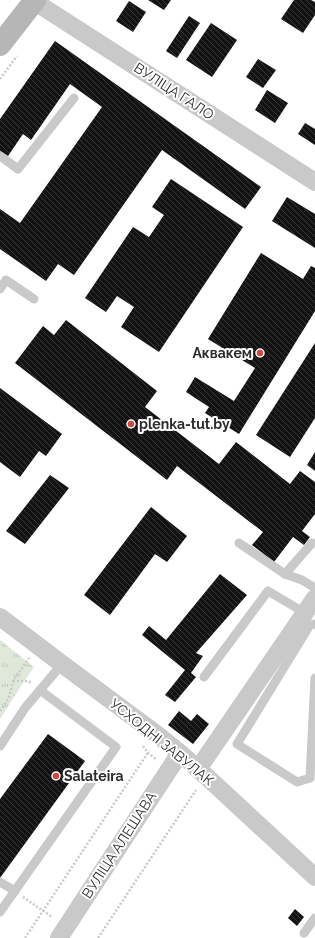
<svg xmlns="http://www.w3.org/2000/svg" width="315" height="938" font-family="Raleway,sans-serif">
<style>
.grass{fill:url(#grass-tufts)}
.building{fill:url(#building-back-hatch)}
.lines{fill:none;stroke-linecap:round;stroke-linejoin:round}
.path{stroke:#c9c9c9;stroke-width:2.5;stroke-dasharray:2 2;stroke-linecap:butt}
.lane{stroke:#c9c9c9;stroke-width:9}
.street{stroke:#c9c9c9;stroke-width:18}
.secondary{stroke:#b6b6b6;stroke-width:22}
.poi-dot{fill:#d2483e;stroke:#fff;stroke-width:1.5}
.labels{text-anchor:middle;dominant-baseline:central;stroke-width:4;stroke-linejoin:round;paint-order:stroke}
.street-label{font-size:14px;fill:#2c2c2c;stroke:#fff}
.poi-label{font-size:14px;font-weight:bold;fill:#2c2c2c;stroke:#fff;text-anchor:start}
</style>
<defs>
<pattern id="grass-tufts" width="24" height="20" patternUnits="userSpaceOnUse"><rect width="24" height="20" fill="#e0e8da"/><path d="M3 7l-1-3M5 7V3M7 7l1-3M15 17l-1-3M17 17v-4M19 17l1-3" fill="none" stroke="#c0c7bb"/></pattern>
<pattern id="building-back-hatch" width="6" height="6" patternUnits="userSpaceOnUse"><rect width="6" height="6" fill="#131313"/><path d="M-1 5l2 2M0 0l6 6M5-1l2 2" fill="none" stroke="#363636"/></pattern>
</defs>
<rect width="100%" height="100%" fill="#fff"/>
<path class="grass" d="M0,640L34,667C22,684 11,702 0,719Z"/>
<g class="building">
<polygon points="148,0 171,0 164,10"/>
<polygon points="294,0 311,0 315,2 315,15 303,33 281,19"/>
<polygon points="129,1 146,12 133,32 116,21"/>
<polygon points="189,16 200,23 177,58 166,51"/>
<polygon points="211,23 237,40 212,77 186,60"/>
<polygon points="55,41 261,187 245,209 162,150 74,275 58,264 46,281 0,249 0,209 20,223 102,107 70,84 31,140 23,134 8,156 0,151 0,119"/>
<polygon points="258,59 276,70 263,88 246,77"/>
<polygon points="267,90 288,103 275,123 255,110"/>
<polygon points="305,123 315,129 315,145 298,134"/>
<polygon points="171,179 243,227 159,352 121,327 134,307 117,296 106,312 85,298 133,227 149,237 164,215 152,207"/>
<polygon points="287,197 315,214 315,248 272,221"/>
<polygon points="261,253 303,279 311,266 315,268 315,311 239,434 205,413 209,407 186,392 195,377 234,401 255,368 208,339"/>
<polygon points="66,320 157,391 145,407 219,464 236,442 290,484 300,471 315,482 315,514 302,531 310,537 304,545 293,537 274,562 252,545 263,532 177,466 167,480 15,363 43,326 54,335"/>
<polygon points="315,343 315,418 290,457 256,435"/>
<polygon points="0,388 62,434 46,456 39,451 20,477 0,462"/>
<polygon points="315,452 315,471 307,465"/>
<polygon points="50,475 69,488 25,544 6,531"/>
<polygon points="151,507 187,536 167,562 155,554 110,615 84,595"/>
<polygon points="220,574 247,595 196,653 203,656 191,673 196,677 175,702 165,695 185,670 142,635 149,626 166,640"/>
<polygon points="179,711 191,721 197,714 209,724 193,744 168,725"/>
<polygon points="48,734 85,761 0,878 0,799"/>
<polygon points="295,909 304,917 297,926 288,918"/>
</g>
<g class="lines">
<g class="path">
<polyline points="0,79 17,56"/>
<polyline points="13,681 28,681 32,684"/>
<polyline points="0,711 9,698 13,681 29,658"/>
<polyline points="143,746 148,753 156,759"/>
<polyline points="23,897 52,917"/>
<polyline points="25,938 149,751"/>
<polyline points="98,938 196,790"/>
</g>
<g class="lane">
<polyline points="0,156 18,169 74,98"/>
<polyline points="0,289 6,280 34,299"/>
<polyline points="239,543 285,574 302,580 315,588"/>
<polyline points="285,574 312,543"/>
<polyline points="315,624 310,625 237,744 297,782 310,778 315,678"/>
<polyline points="204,677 268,591 305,613"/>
<polyline points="0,746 25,708 62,664"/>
<polyline points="0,882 15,891"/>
<polyline points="0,912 116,747 40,690"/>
<polyline points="304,933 315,918"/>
</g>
<g class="street">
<polyline points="32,0 315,182"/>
<polyline points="0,617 62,664 159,736 180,753 207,777 315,877"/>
<polyline points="198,769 315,598"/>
<polyline points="59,938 180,753"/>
</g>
<polyline class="secondary" points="0,45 35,0"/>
</g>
<g class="poi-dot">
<circle cx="260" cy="353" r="4"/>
<circle cx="131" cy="424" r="4"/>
<circle cx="56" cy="776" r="4"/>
</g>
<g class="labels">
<g class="street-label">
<text transform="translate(174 91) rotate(33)">ВУЛІЦА ГАЛО</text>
<text transform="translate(162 742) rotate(39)">УСХОДНІ ЗАВУЛАК</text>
<text transform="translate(119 845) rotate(-57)">ВУЛІЦА АЛЕШАВА</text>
</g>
<g class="poi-label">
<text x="252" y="353" text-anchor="end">Аквакем</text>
<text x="139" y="424">plenka-tut.by</text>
<text x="64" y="776">Salateira</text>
</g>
</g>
</svg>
